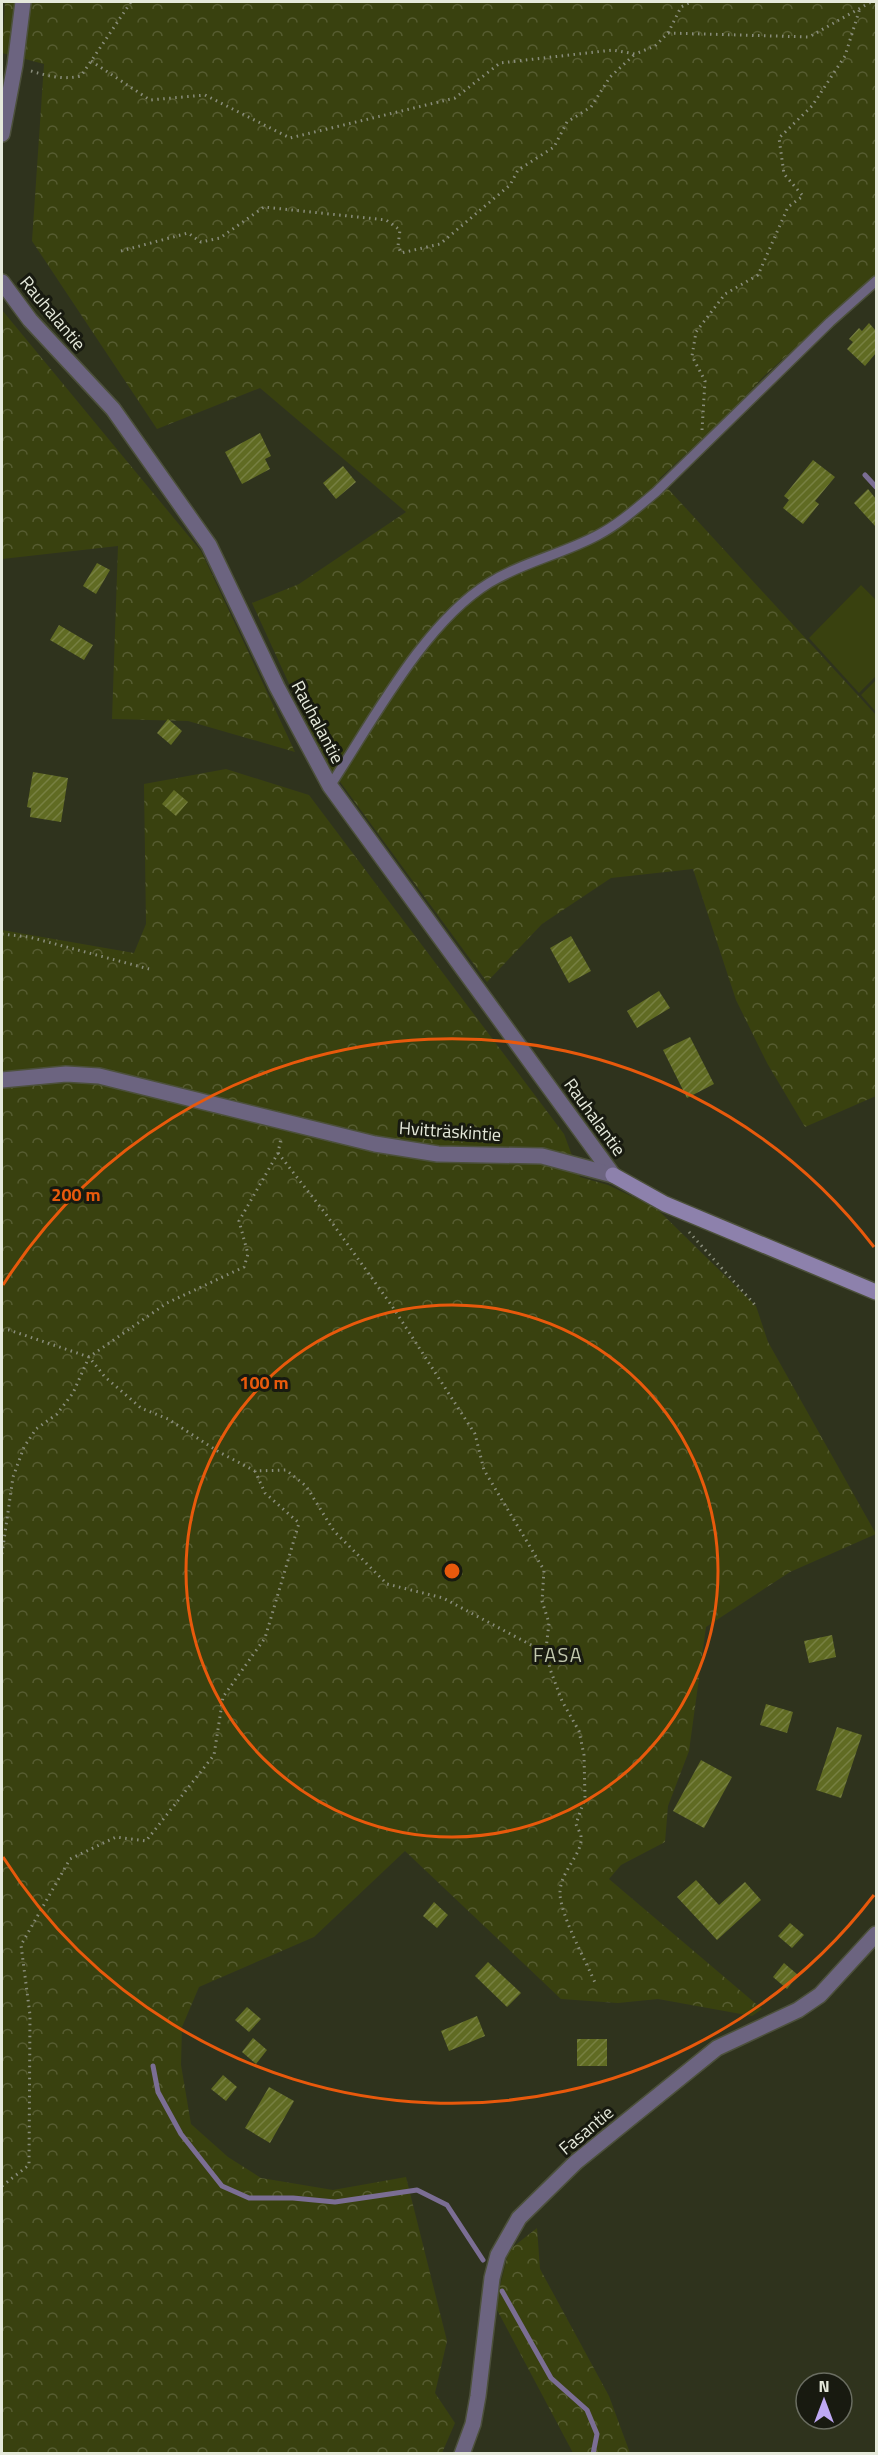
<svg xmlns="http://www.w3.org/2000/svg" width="878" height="2455" font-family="'Titillium Web',sans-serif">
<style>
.forest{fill:url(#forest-crowns)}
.garden{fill:#39410f}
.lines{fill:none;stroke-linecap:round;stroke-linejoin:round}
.stream{stroke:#7b6e94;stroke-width:5}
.building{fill:url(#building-hatch)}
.lane-casing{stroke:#4c503b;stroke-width:12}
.street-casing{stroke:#4c503b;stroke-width:18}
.secondary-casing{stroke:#4c503b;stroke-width:18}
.path{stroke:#898d7b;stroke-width:3;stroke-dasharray:1.5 4.5;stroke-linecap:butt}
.lane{stroke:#6c6480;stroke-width:9}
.street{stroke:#6c6480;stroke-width:15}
.secondary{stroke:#8d81ac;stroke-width:15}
.ring{fill:none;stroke:#e8590c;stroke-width:3}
.labels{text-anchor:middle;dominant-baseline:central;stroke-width:6;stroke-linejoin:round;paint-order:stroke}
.street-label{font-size:18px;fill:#e5e9db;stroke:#181a10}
.neighbourhood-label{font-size:20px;letter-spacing:1.5px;fill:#c3c9ae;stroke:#181a10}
.centre{fill:#e8590c;stroke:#181a10;stroke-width:3}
.ring-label{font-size:18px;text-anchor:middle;font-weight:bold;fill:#e8590c;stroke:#181a10;stroke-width:6;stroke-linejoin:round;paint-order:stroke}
</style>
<defs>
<pattern id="forest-crowns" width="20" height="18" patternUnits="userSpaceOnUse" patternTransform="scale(1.5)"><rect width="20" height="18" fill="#39410f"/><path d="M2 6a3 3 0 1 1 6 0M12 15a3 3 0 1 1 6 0" fill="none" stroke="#565c31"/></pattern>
<pattern id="building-hatch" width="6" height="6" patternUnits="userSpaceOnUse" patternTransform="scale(1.5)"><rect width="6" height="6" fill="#606b23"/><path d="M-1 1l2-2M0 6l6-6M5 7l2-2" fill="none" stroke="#778042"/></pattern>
</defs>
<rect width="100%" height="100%" fill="#2f331d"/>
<g class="forest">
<polygon points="5,2 876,2 876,274 763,377 730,413 659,479 876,715 876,1096 805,1127 767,1063 736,1000 693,869 611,878 542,924 487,982 324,760 252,603 299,584 406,512 260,388 157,429 32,241 44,64 2,53"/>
<polygon points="2,310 201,551 295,752 188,721 112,719 118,546 2,559"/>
<polygon points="226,769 309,795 564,1134 580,1177 608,1185 656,1208 756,1306 768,1342 876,1534 790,1572 706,1627 689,1751 668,1806 665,1842 621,1865 609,1879 762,2009 752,2016 658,1999 618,2003 561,1999 405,1851 314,1937 199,1987 182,2027 181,2065 191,2124 228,2157 261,2178 333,2190 406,2177 447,2341 435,2393 455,2423 442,2453 2,2453 2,930 134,953 146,924 144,784"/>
<polygon points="537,2228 540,2269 609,2396 630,2453 573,2453 495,2306 509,2250"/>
</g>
<g class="garden">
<polygon points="861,585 876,600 876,676 859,693 809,638"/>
<polygon points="876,680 876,712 861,695"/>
</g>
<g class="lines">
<g class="stream">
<polyline points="865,475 876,487"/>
<polyline points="153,2066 158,2092 181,2134 222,2186 249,2198 293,2198 335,2202 417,2190 447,2205 483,2260"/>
<polyline points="502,2291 551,2378 587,2410 597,2434 593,2454"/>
</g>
</g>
<g class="building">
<polygon points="869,323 876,331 876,353 865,366 847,349 853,342 849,339 859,328 862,331"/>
<polygon points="260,433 271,456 265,459 270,469 242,484 225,452"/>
<polygon points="813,460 835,477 815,501 819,504 803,524 783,508 789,500 784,496"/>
<polygon points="343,466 356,482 336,499 323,483"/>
<polygon points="868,489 876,499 876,527 854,503"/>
<polygon points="97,563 110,570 96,594 83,586"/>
<polygon points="59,625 93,645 84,660 50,640"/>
<polygon points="168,719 182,731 171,745 157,733"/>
<polygon points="33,772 68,778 61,822 30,817 31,808 27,807"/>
<polygon points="174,790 188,802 176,816 162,804"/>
<polygon points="571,936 591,971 569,983 550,948"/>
<polygon points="659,991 670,1008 637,1028 627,1011"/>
<polygon points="690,1037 714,1084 687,1098 663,1050"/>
<polygon points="832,1635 836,1657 809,1663 804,1641"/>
<polygon points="766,1704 793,1712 787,1733 760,1725"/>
<polygon points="837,1727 862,1735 841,1798 816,1790"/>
<polygon points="701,1760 732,1777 704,1828 673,1811"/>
<polygon points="696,1880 719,1905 745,1882 761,1900 717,1940 677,1897"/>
<polygon points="434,1902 448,1915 437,1928 423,1916"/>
<polygon points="790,1923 804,1935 792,1948 778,1936"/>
<polygon points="488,1962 521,1993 507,2007 475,1976"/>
<polygon points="784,1963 798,1975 787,1989 773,1977"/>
<polygon points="247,2007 261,2019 249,2032 235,2020"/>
<polygon points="477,2016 485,2036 449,2051 441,2031"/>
<polygon points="253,2038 267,2050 256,2064 242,2052"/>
<rect x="577" y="2039" width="30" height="27"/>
<polygon points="223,2075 237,2087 226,2101 211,2089"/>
<polygon points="269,2087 294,2101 270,2143 245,2128"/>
</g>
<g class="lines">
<defs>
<path id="lane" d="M330,786C372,722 424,623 489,583C523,562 563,554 598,535C619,524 638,507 656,492L830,322L876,281"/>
<g id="street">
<polyline points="2,134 15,65 23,2"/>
<polyline points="2,282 30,320 113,409 209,545 277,687 330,786 613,1175"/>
<polyline points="2,1080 66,1074 99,1076 375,1144 438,1154 542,1156 613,1175"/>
<polyline points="462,2454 473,2424 478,2396 492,2278 498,2255 519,2218 576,2162 717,2048 798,2010 820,1995 876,1934"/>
</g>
<polyline id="secondary" points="613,1175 665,1204 876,1292"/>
</defs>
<use href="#lane" class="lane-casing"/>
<use href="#street" class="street-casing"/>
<use href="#secondary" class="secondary-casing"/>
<g class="path">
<polyline points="668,33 809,37 871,2"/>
<polyline points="91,61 150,100 205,95 290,138 455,98 500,63 613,50 635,54 655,46 668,33 681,7 691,2"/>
<path d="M31,71C48,76 63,80 81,76L131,2"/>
<polyline points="121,251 188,233 201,242 220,238 264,207 386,220 400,230 398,246 401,253 440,244 510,185 518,170 554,147 567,122 591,107 610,77 635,54"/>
<polyline points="702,430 705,381 692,356 696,332 725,294 758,275 788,207 803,196 784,174 779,138 812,106 845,56 860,8"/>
<polyline points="2,934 29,937 149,969"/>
<path d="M278,1153L325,1213L392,1306L475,1434L484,1470L544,1570L542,1601L549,1623L546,1649L550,1669L562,1701L579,1731L584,1755L585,1798L576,1824C577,1828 581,1833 581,1837C583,1854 560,1871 560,1893C560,1915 587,1963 596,1985"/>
<polyline points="689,1232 756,1306"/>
<polyline points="2,1330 9,1330 89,1357 105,1377 141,1408 168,1419 219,1452 255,1471 286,1470 306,1486 334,1531 387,1584 443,1598 533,1646 546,1649"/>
<polyline points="2,1554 13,1477 24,1447 36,1429 57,1414 73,1393 89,1357 167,1303 244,1267 248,1254 239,1221 278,1153 281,1138"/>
<polyline points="2,2186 29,2165 30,2015 21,1945 70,1859 116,1837 146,1841 214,1755 223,1697 265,1638 299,1523 265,1493 255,1471"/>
</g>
<use href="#lane" class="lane"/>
<use href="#street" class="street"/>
<use href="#secondary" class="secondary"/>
</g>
<g class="ring">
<circle cx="452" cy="1571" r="266"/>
<path d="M874 1895A532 532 0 0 1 3 1857M3 1285A532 532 0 0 1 874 1247"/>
</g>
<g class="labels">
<g class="street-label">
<text transform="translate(53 313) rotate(50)">Rauhalantie</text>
<text transform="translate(318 722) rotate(62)">Rauhalantie</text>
<text transform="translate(595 1117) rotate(54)">Rauhalantie</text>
<text transform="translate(450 1131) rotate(4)">Hvitträskintie</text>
<text transform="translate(586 2130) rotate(-40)">Fasantie</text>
</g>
<g class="neighbourhood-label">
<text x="558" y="1654">FASA</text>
</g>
</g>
<circle cx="452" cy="1571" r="9" class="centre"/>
<g class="ring-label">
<text x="76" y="1201">200 m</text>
<text x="264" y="1389">100 m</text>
</g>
<rect width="878" height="2455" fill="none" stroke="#e5e9db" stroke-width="6"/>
<g transform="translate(824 2401)"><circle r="28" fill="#181a10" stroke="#6a6d61" stroke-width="1.5"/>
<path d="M0-4.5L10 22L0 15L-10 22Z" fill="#bfa9f4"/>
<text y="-9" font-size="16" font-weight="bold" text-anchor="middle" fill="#e5e9db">N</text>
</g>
</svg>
